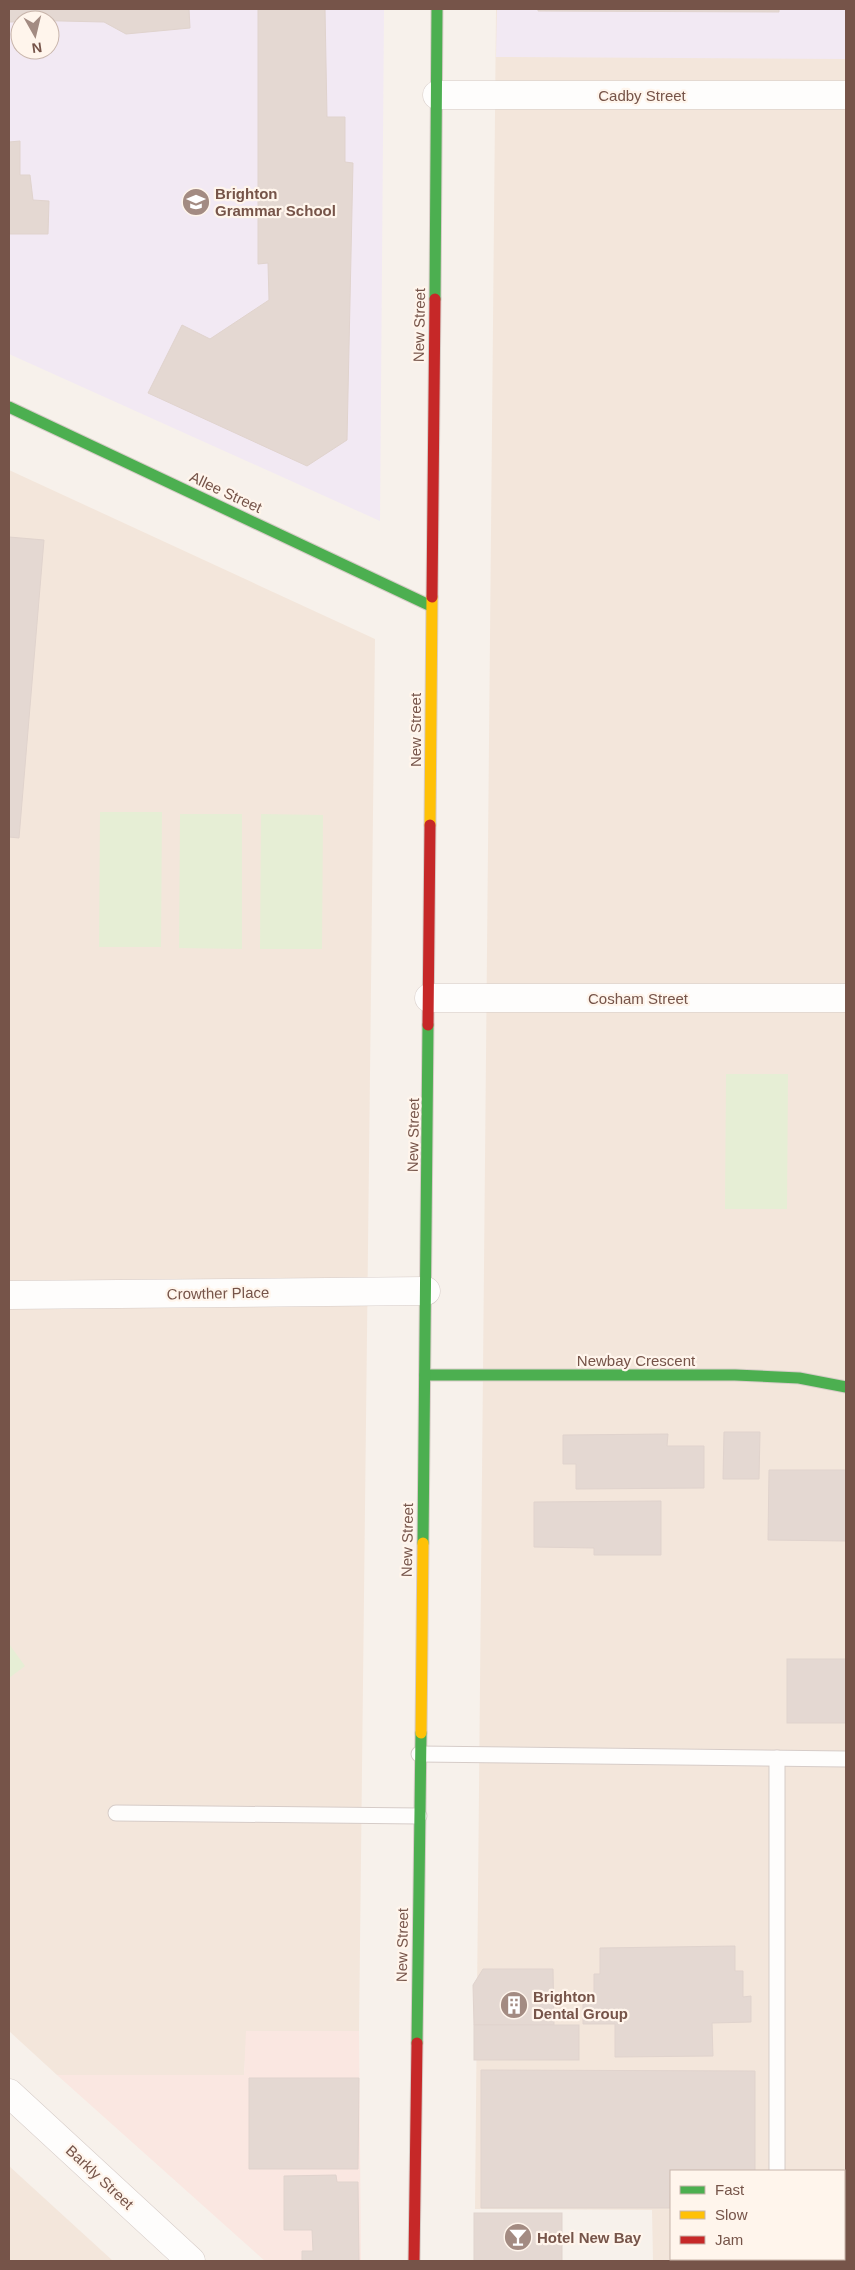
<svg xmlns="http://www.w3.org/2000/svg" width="855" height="2270" font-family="Helvetica,sans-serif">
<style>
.residential{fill:#f3e6db;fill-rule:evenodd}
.commercial{fill:#fae7e1}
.education{fill:#f2e9f3;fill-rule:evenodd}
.green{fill:#e6eed5}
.building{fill:#e4d8d2;stroke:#e0d3cd}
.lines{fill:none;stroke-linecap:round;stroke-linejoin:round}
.lane-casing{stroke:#d6ccc8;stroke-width:17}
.street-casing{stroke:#d6ccc8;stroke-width:29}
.fast-casing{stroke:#d7ccc7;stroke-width:13}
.slow-casing{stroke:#d7ccc7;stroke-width:13}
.jam-casing{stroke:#d7ccc7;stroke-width:13}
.lane{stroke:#fefdfc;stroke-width:15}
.street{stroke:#fefdfc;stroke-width:28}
.fast{stroke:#4caf50;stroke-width:11}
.slow{stroke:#ffc107;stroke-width:11}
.jam{stroke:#c62828;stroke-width:11}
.labels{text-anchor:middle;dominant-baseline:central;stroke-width:4.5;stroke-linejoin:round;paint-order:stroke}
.street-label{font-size:15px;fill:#765449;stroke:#fff5ec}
.poi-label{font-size:15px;font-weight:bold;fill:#765449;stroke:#fff5ec;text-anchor:start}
</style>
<rect width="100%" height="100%" fill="#f7f1eb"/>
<g class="residential">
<path d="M496,9H846V2261H653L652,2210L475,2209ZM671,2171H844V2259H671Z"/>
<polygon points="9,470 375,639 359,2031 247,2031 244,2075 57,2075 9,2031"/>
<polygon points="9,2166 113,2261 9,2261"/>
</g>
<polygon class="commercial" points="246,2031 359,2031 361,2261 265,2261 57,2075 244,2075"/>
<g class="education">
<path d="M9,9H384L380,521L9,354ZM20,20H50V50H20Z"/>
<polygon points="497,9 846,9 846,59 496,57"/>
</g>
<g class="green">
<polygon points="100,812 162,812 161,947 99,947"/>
<polygon points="180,814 242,814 242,949 179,948"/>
<polygon points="261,814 323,815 322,949 260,949"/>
<polygon points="726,1074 788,1074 787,1209 725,1209"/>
<polygon points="9,1644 25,1666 9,1678"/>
</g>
<g class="building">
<polygon points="9,9 189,9 190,28 126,34 104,22 20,20 20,22 9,22"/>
<polygon points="258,9 325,9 327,117 345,117 345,162 353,163 347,440 307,466 148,393 182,325 210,339 269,300 268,263 258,264"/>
<polygon points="538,9 779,9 779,12 538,11"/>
<polygon points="20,141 20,175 30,175 33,200 49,201 48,234 9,234 9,142"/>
<polygon points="9,537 44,540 19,838 9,837"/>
<polygon points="724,1432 760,1432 759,1479 723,1479"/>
<polygon points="668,1434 667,1446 704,1446 704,1488 576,1489 576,1464 563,1464 563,1435"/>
<polygon points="769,1470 846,1470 846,1541 768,1540"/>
<polygon points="661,1501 661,1555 594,1555 594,1548 534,1547 534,1502"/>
<rect x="787" y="1659" width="59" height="64"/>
<polygon points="735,1946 735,1971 743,1971 743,1997 751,1996 751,2022 712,2023 713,2056 615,2057 615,2024 583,2024 583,1998 594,1998 594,1974 600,1974 600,1948"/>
<polygon points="483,1969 553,1969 554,2025 474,2025 473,1985"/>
<rect x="474" y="2025" width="105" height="35"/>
<polygon points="481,2070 755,2071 755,2171 671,2171 671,2208 481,2208"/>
<polygon points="249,2078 359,2078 358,2169 249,2169"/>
<polygon points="336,2175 337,2182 358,2182 359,2261 302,2261 302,2251 313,2251 312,2230 284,2230 284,2176"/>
<rect x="474" y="2213" width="88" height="48"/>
</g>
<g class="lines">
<defs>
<g id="lane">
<polyline points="419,1754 846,1759"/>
<polyline points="116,1813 419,1816"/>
<polyline points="777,2171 777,1758"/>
</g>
<g id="street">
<polyline points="437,95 846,95"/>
<polyline points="429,998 846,998"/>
<polyline points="9,1295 426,1291"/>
<polyline points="9,2093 191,2261"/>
</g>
<g id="fast">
<polyline points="435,299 437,9"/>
<polyline points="9,407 431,606"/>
<polyline points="425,1375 735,1375 799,1378 846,1387"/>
<polyline points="423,1543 428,1025"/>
<polyline points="417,2043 421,1733"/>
</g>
<g id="slow">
<polyline points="430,825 432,597"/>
<polyline points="421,1733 423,1543"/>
</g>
<g id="jam">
<polyline points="432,597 435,299"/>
<polyline points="428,1025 430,825"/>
<polyline points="414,2261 417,2043"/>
</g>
</defs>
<use href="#lane" class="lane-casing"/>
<use href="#street" class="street-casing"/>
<use href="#fast" class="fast-casing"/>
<use href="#slow" class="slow-casing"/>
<use href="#jam" class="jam-casing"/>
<use href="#lane" class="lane"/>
<use href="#street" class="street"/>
<use href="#fast" class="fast"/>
<use href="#slow" class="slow"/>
<use href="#jam" class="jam"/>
</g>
<defs>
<symbol id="school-disc" viewBox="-11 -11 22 22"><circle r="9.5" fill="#a38b82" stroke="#fff5ec"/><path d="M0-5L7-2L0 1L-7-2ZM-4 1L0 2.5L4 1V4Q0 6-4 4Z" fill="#fff"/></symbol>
<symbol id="building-disc" viewBox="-11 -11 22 22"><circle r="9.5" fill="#a38b82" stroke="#fff5ec"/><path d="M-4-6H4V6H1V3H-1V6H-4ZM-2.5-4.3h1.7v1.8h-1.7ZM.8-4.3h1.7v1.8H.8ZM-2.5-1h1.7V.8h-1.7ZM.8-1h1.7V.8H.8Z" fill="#fff"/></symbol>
<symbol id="bar-disc" viewBox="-11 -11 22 22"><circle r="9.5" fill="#a38b82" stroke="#fff5ec"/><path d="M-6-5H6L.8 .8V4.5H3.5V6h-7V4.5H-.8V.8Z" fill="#fff"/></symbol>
</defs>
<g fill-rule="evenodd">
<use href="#school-disc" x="180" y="186" width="32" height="32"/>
<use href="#building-disc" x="498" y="1989" width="32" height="32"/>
<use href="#bar-disc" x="502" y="2221" width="32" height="32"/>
</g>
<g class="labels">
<g class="street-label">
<text x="642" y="95">Cadby Street</text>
<text transform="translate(419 325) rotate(-89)">New Street</text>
<text transform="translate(226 492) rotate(25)">Allee Street</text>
<text transform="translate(415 730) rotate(-90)">New Street</text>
<text x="638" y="998">Cosham Street</text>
<text transform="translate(413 1135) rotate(-89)">New Street</text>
<text transform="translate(218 1293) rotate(-1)">Crowther Place</text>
<text x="636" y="1360">Newbay Crescent</text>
<text transform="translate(407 1540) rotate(-89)">New Street</text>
<text transform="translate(402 1945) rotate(-89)">New Street</text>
<text transform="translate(100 2177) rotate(43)">Barkly Street</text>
</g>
<g class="poi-label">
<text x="215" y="193">Brighton<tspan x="215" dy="17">Grammar School</tspan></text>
<text x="533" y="1996">Brighton<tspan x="533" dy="17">Dental Group</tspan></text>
<text x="537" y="2237">Hotel New Bay</text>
</g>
</g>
<rect width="855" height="2270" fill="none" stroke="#765449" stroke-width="20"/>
<rect x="670" y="2170" width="175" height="90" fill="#fff5ec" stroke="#c8b5ab"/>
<rect x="680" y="2186" width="25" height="8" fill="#4caf50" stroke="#c8b5ab"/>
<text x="715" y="2195" font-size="15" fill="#765449">Fast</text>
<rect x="680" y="2211" width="25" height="8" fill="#ffc107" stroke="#c8b5ab"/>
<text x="715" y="2220" font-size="15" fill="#765449">Slow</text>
<rect x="680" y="2236" width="25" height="8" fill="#c62828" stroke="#c8b5ab"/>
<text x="715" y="2245" font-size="15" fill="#765449">Jam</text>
<g transform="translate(35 35) rotate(172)"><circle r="24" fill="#fff5ec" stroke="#c8b5ab"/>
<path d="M0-4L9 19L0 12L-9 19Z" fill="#a38b82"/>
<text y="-8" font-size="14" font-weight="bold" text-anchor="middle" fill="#765449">N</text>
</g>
</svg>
